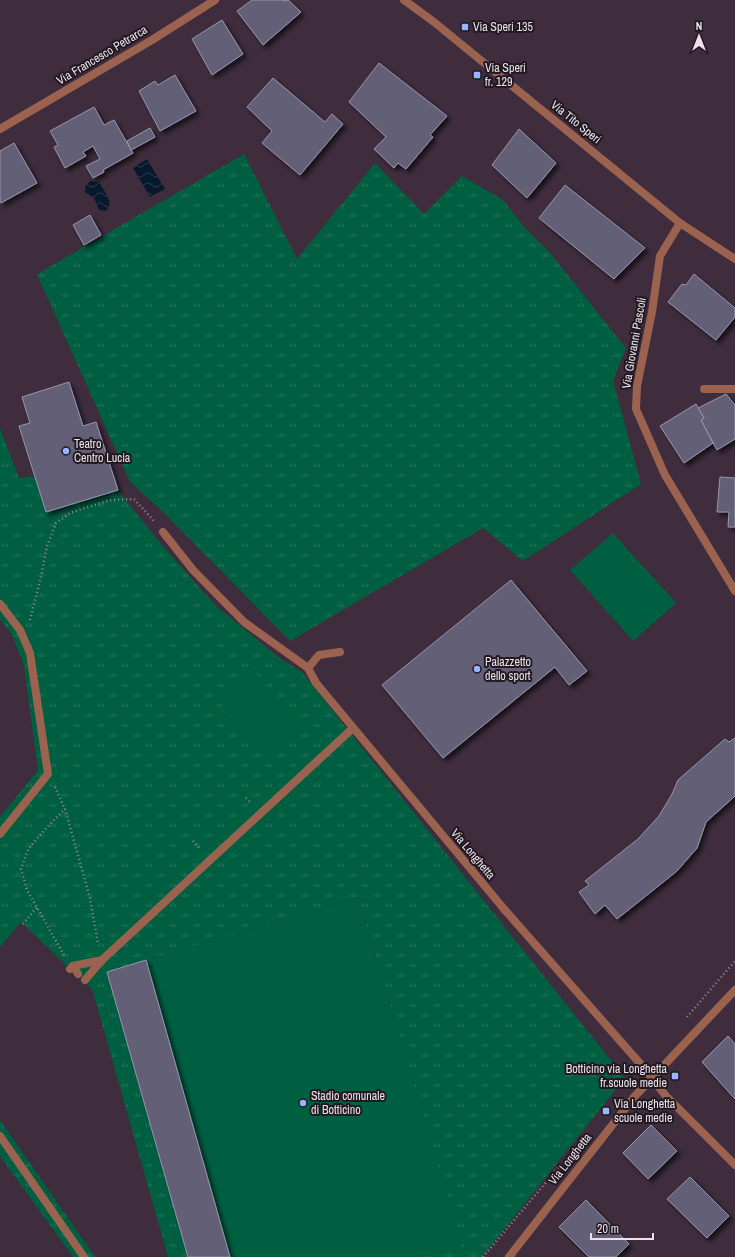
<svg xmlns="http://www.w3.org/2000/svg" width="735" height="1257" font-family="'Archivo Narrow',sans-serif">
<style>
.grass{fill:url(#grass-tufts)}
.garden{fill:#005e41}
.water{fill:url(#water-waves)}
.building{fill:#625f77;stroke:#9795ae;filter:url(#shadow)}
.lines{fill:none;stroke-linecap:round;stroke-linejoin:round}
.path{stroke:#978895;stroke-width:2.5;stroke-dasharray:1 3;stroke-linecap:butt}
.service{stroke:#9b634f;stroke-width:8}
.minor{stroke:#9b634f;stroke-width:8}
.tertiary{stroke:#9b634f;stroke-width:8}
.poi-dot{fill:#95b6fd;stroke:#211920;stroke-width:1.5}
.labels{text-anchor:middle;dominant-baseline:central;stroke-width:4;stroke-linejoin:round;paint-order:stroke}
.poi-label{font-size:12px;fill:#ede1ec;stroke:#211920;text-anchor:start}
.street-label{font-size:12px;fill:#ede1ec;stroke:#211920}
</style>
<defs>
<pattern id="grass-tufts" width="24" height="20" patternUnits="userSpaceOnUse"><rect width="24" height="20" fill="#005e41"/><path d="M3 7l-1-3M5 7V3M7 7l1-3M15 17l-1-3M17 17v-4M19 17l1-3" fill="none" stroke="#26755d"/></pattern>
<pattern id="water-waves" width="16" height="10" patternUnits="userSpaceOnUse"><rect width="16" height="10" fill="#06192d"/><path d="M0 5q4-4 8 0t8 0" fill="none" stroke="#2b3a4c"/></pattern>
<filter id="shadow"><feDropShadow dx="3.5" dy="3.5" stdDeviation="2" flood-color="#0009"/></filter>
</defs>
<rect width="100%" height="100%" fill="#3f2d3d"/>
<g class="grass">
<polygon points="244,154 297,259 375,163 424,214 462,176 503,200 525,228 551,254 626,348 613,381 641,484 523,561 483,528 290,641 163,512 130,482 37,274"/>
<polygon points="0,428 19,478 35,476 46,512 118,490 160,543 216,606 281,659 302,672 625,1078 482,1257 423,1257 461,1245 358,898 107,972 188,1257 168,1257 93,992 85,980 70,969 21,922 0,947 0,817 38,770 24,666 12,635 0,619"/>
<polygon points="0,1120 95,1257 73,1257 0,1156"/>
</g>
<g class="garden">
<polygon points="613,533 676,603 633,641 570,570"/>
<polygon points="251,667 303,730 267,760 215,697"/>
<polygon points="358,898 462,1246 423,1257 230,1257 146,960"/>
</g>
<g class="water">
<polygon points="147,159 165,189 150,197 133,168"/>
<path d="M91,181L99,182C104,191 115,202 106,211L99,210L94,198L85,192L86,185Z"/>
</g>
<g class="building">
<polygon points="252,0 282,0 283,1 288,0 301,12 263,45 237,11"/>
<polygon points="222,20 243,54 212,75 192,39"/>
<polygon points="379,63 447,116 430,135 433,137 406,169 398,163 394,168 374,149 386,137 349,102"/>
<polygon points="175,75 196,111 160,131 139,91 155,81 158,85"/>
<polygon points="273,78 325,122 332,114 343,124 300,175 262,143 272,131 247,107"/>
<polygon points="94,107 104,125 114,120 133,153 103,170 104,172 93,178 86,166 100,159 93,146 83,152 86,156 65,168 54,147 58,145 50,131"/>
<polygon points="150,128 155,137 131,150 127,141"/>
<polygon points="519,129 556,163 527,198 492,165"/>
<polygon points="14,143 37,183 1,203 0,201 0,151"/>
<polygon points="565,185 645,248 614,279 539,218"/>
<polygon points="90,215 101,235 84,245 73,225"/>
<polygon points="694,274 735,308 735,317 716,340 668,302 682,284 686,285"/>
<polygon points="69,382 83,426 96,422 118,490 46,512 19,426 30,423 22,397"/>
<polygon points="726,394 735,405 735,439 717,450 701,420 704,418 698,408"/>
<polygon points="696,404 704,418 701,420 713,443 684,463 660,426"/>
<polygon points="720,477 735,478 735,527 728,527 729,512 717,512"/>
<polygon points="511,580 587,671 569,685 555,667 443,758 382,685"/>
<polygon points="735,738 735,796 706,822 697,848 677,871 617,919 605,905 595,914 579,892 589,885 585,881 638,839 659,816 672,794 678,780 725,739 729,742"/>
<polygon points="146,960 230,1257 188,1257 107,972"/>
<polygon points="728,1036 735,1044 735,1099 702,1062"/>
<polygon points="651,1125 677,1151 648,1179 623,1153"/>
<polygon points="690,1177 729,1216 707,1238 667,1199"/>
<polygon points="586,1200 629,1244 616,1257 589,1257 559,1227"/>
</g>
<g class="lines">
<g class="path">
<polyline points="30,620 41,577 47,546 56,523 70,513 101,503 112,500 134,499 155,522"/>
<polyline points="55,787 65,809 90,898 98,944"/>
<polyline points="246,798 251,803"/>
<polyline points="193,841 200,849"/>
<polyline points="23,924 37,907"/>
<polyline points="64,955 27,890 21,869 29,848 50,824 65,809"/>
<polyline points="687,1017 735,961"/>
<polyline points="483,1257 559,1167"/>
</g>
<g class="service">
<polyline points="704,389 735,389"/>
<polyline points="0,604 20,630 30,653 48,774 0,834"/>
<polyline points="73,966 78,974"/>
<polyline points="70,969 73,966 102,960"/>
<polyline points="85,980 102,960 353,728"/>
<polyline points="0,1136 84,1257"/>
</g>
<g class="minor">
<polyline points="0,129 152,40 215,0"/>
<polyline points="680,223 660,256 652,312 637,386 636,409 665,475 735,591"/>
<polyline points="163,532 193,570 244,622 308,668"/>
<polyline points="340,652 319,655 308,668 316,683 504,909 644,1068 666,1096 735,1165"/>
<polyline points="509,1257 635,1096 735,990"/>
</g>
<polyline class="tertiary" points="404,0 434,22 680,223 735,259"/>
</g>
<g class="poi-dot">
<rect x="461" y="23" width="8" height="8" rx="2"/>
<rect x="473" y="71" width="8" height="8" rx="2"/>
<circle cx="66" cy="451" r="4"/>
<circle cx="477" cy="669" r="4"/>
<rect x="671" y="1072" width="8" height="8" rx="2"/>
<circle cx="303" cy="1103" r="4"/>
<rect x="602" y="1107" width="8" height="8" rx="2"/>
</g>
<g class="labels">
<g class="poi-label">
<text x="473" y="27">Via Speri 135</text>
<text x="485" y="68">Via Speri<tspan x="485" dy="14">fr. 129</tspan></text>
<text x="74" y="444">Teatro<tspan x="74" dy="14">Centro Lucia</tspan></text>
<text x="485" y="662">Palazzetto<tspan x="485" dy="14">dello sport</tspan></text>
<text x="667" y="1069" text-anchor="end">Botticino via Longhetta<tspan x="667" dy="14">fr.scuole medie</tspan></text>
<text x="311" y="1096">Stadio comunale<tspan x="311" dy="14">di Botticino</tspan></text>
<text x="614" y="1104">Via Longhetta<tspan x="614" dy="14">scuole medie</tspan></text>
</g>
<g class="street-label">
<text transform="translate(102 55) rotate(-31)">Via Francesco Petrarca</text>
<text transform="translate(576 122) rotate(39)">Via Tito Speri</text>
<text transform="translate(634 343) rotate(-80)">Via Giovanni Pascoli</text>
<text transform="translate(473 854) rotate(50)">Via Longhetta</text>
<text transform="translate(570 1159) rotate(-52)">Via Longhetta</text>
</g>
</g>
<g transform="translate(699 36)" stroke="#211920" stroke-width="3" paint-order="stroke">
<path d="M0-3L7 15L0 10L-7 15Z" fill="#ede1ec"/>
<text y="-6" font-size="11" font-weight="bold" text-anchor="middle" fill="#ede1ec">N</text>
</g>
<path d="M591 1233v6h62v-6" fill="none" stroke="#ede1ec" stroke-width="2"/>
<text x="597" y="1233" font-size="12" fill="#ede1ec" stroke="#211920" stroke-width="3" paint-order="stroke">20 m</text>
</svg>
